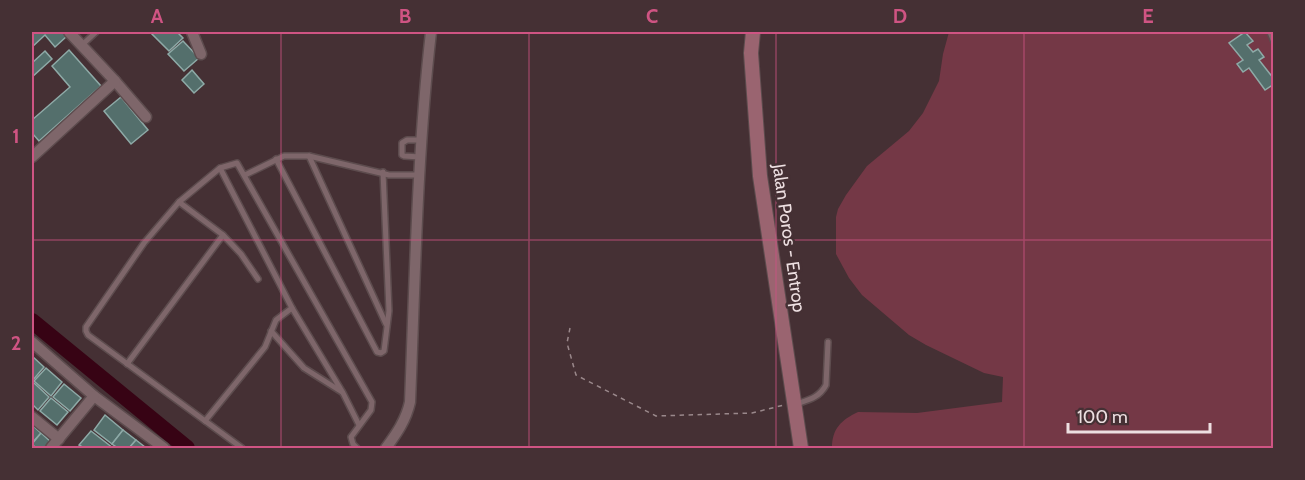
<svg xmlns="http://www.w3.org/2000/svg" width="1305" height="480" font-family="Cabin,sans-serif">
<style>
.green{fill:#743846}
.lines{fill:none;stroke-linecap:round;stroke-linejoin:round}
.river{stroke:#370314;stroke-width:16}
.building{fill:#546f6c;stroke:#8eaaa7;stroke-width:1.5}
.service-casing{stroke:#5d4c4e;stroke-width:8}
.minor-casing{stroke:#5d4c4e;stroke-width:13}
.secondary-casing{stroke:#5d4c4e;stroke-width:16}
.path{stroke:#9a888b;stroke-width:1.5;stroke-dasharray:4.5 4.5;stroke-linecap:butt}
.service{stroke:#7e666a;stroke-width:5}
.minor{stroke:#7e666a;stroke-width:10}
.secondary{stroke:#9a6470;stroke-width:14}
.grid{fill:none;stroke:#cf5483;stroke-width:1.5;stroke-opacity:0.55}
.labels{text-anchor:middle;dominant-baseline:central;stroke-width:5;stroke-linejoin:round;paint-order:stroke}
.street-label{font-size:18px;fill:#eddfe1;stroke:#453034}
.neatline{fill:none;stroke:#cf5483;stroke-width:2}
.grid-label{font-size:20px;text-anchor:middle;font-weight:bold;fill:#cf5483}
</style>
<rect width="100%" height="100%" fill="#453034"/>
<path class="green" d="M949,32H1273V448H832C832,429 841,420 858,412L917,413L1002,402L1003,377L984,373L926,345L909,335L862,295L849,278L836,254V217L838,209L846,195L867,166L909,131L923,113L939,81L943,54Z"/>
<g class="lines">
<polyline class="river" points="32,321 187,448"/>
</g>
<g class="building">
<polygon points="32,32 63,32 67,36 55,47 45,35 32,47"/>
<polygon points="155,32 177,32 183,38 169,51 152,34"/>
<polygon points="1245,32 1253,41 1247,45 1253,52 1258,49 1264,57 1259,60 1274,79 1274,84 1265,90 1249,68 1243,72 1237,64 1243,60 1229,43"/>
<polygon points="183,41 199,58 184,71 168,54"/>
<polygon points="69,50 101,86 39,141 32,133 32,120 70,87 52,66"/>
<polygon points="45,51 52,59 32,77 32,63"/>
<polygon points="192,70 204,84 194,93 182,80"/>
<polygon points="121,97 148,130 131,144 104,111"/>
<polygon points="32,356 44,367 33,380 32,379"/>
<polygon points="46,368 62,382 51,396 34,381"/>
<polygon points="33,382 49,397 38,410 32,404 32,384"/>
<polygon points="64,384 81,398 70,411 53,397"/>
<polygon points="51,398 68,412 57,425 40,411"/>
<polygon points="105,415 123,430 112,444 94,430"/>
<polygon points="32,425 41,433 32,443"/>
<polygon points="123,430 136,440 129,448 118,448 112,444"/>
<polygon points="91,431 113,448 84,448 79,445"/>
<polygon points="41,433 51,442 45,448 36,448 32,444"/>
<polygon points="136,440 145,447 144,448 129,448"/>
</g>
<g class="lines">
<defs>
<g id="service">
<polyline points="1270,32 1274,42"/>
<polyline points="82,45 96,32"/>
<polyline points="309,156 386,324"/>
<polyline points="420,157 404,156 402,155 402,143 407,140 421,140"/>
<polyline points="276,159 377,352 381,353 384,351 389,311 383,172"/>
<polyline points="220,168 292,308 343,393 359,425"/>
<polyline points="245,175 284,156 309,156 389,175 419,175"/>
<polyline points="179,202 223,235 241,254 258,279"/>
<polyline points="271,331 304,368 342,392"/>
<polyline points="127,364 223,235"/>
<path d="M796,404C808,400 819,398 826,385L828,342"/>
<polyline points="205,421 265,347 276,320 292,308"/>
<polyline points="242,448 88,335 86,331 86,327 144,243 179,202 220,168 237,163 372,402 371,410 351,437 353,444 357,448"/>
</g>
<g id="minor">
<polyline points="192,32 201,54"/>
<polyline points="115,81 146,117"/>
<polyline points="32,157 115,81 69,32"/>
<polyline points="32,342 94,396 164,448"/>
<polyline points="32,417 59,439"/>
<polyline points="51,448 94,396"/>
<path d="M386,448C397,433 406,420 410,402C415,278 417,154 431,32"/>
</g>
<polyline id="secondary" points="753,32 751,53 760,176 801,448"/>
</defs>
<use href="#service" class="service-casing"/>
<use href="#minor" class="minor-casing"/>
<use href="#secondary" class="secondary-casing"/>
<polyline class="path" points="570,328 567,343 576,375 656,416 752,413 784,405"/>
<use href="#service" class="service"/>
<use href="#minor" class="minor"/>
<use href="#secondary" class="secondary"/>
</g>
<path class="grid" d="M281,32V448M529,32V448M776,32V448M1024,32V448M32,240H1274"/>
<g class="labels">
<g class="street-label">
<text transform="translate(789 238) rotate(82)">Jalan Poros - Entrop</text>
</g>
</g>
<rect width="1305" height="480" fill="none" stroke="#453034" stroke-width="66"/>
<path d="M1068 423v9h142v-9" fill="none" stroke="#eddfe1" stroke-width="3"/>
<text x="1077" y="423" font-size="18" fill="#eddfe1" stroke="#453034" stroke-width="4.5" paint-order="stroke">100 m</text>
<rect x="33" y="33" width="1239" height="414" class="neatline"/>
<g class="grid-label">
<text x="157" y="23">A</text>
<text x="405" y="23">B</text>
<text x="652" y="23">C</text>
<text x="900" y="23">D</text>
<text x="1148" y="23">E</text>
<text x="16" y="143">1</text>
<text x="16" y="350">2</text>
</g>
</svg>
